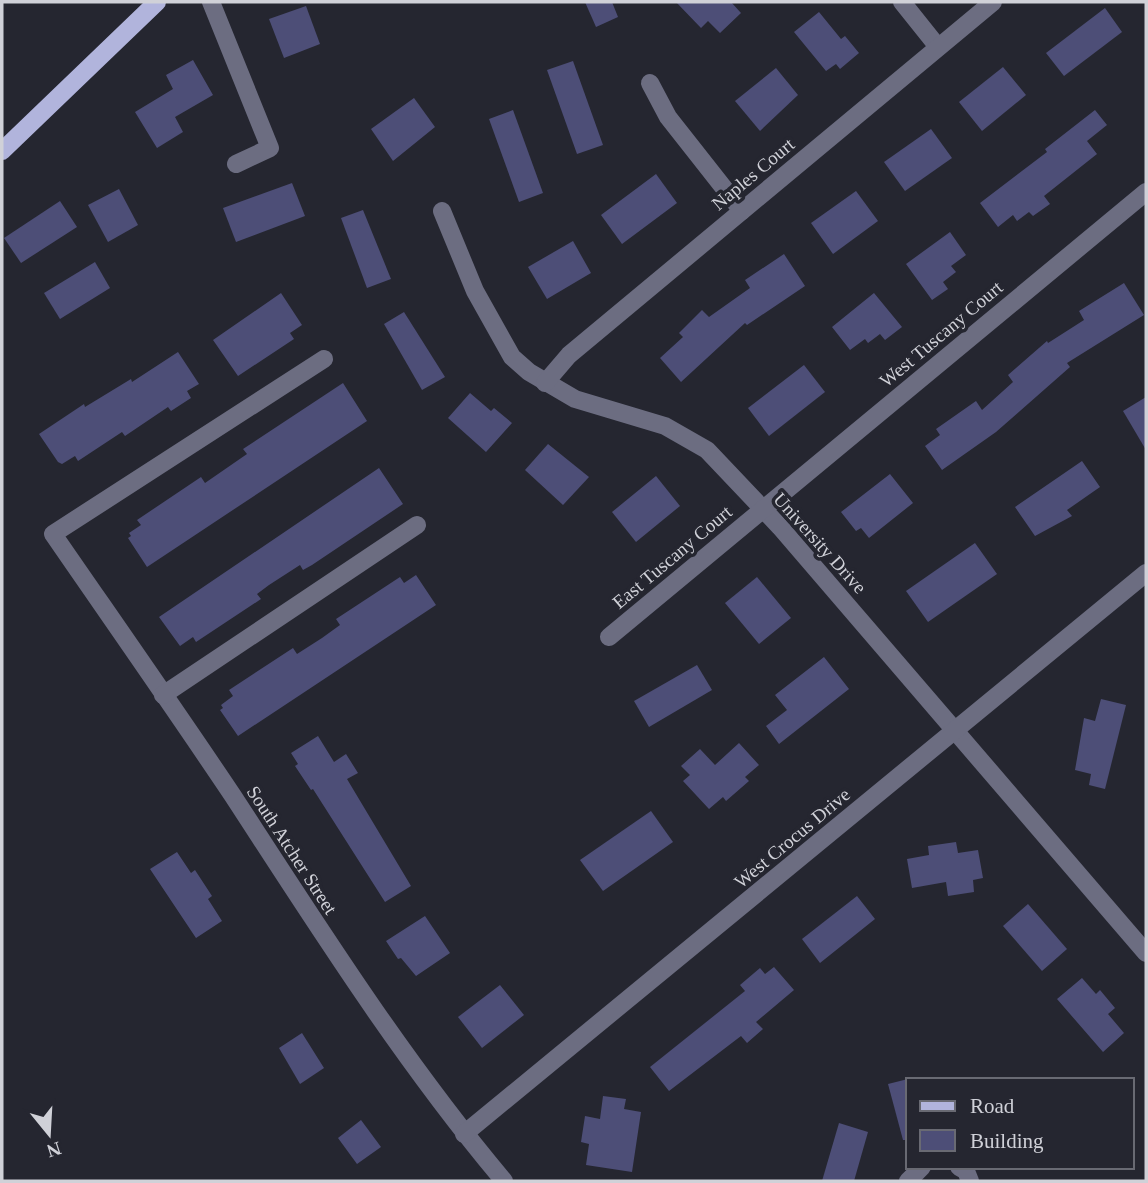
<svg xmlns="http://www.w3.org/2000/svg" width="1148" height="1183" font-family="Georgia,serif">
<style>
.building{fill:#4d4e77}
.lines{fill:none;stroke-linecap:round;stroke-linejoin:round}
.minor{stroke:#6c6d81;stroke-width:18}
.major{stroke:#b1b4dc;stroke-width:18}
.labels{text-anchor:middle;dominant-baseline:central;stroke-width:7;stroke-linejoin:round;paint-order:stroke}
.street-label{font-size:19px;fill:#d0d1d8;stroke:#252630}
</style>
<rect width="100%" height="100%" fill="#252630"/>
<g class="building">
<polygon points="585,2 612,2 618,17 596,27"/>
<polygon points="676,2 731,2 741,13 720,33 708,21 701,28"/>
<polygon points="306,6 320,44 284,58 269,19"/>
<polygon points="1105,8 1122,32 1064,76 1046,53"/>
<polygon points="819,12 841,39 845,36 859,53 840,69 836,64 826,71 794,32"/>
<polygon points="193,60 213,95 175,117 183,132 157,148 135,112 173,89 166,75"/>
<polygon points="573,61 603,145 577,154 547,70"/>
<polygon points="1003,67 1026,95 982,131 959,102"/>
<polygon points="776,68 798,95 760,131 735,101"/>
<polygon points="414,98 435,127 393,161 371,129"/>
<polygon points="513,110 543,193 519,202 489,119"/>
<polygon points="1095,110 1107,125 1087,141 1097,154 1044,196 1050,204 1033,216 1029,212 1017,221 1013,215 998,227 980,203 1047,152 1045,149"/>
<polygon points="931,129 952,158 905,191 884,162"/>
<polygon points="656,174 677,203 622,244 601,215"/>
<polygon points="292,183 305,216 236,242 223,208"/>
<polygon points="119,189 138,225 108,242 88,205"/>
<polygon points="856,191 878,221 833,254 811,223"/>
<polygon points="60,201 77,227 21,263 4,238"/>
<polygon points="363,210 391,279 367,288 341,218"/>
<polygon points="950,232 966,255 951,266 956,272 943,282 948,289 932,300 906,264"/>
<polygon points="573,241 591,273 547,299 528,267"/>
<polygon points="784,254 805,286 747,325 745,323 681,382 660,358 683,337 679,333 702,310 709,317 750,288 745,280"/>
<polygon points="95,262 110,288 60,319 44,293"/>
<polygon points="1124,283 1144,315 1067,363 1070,367 996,432 942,470 925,446 940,435 936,429 976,401 982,410 1013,382 1008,375 1047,341 1048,343 1084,320 1079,311"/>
<polygon points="281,293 302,325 290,333 294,339 238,376 213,340"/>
<polygon points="874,293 902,327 885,340 880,334 868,343 865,339 850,350 832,327"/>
<polygon points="404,312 445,377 422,390 384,324"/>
<polygon points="178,352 199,384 187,391 191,398 171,411 168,407 125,436 122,432 78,461 75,456 62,464 58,462 39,434 84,404 85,407 131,379 132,382"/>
<polygon points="804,365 825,392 769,436 748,408"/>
<polygon points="343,383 367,421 147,567 128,538 131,536 129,533 141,525 137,520 201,477 205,483 247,454 243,449"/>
<polygon points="470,393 491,411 494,408 512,423 486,452 448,418"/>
<polygon points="1146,397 1146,450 1123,411"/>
<polygon points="548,444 589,477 563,505 525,470"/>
<polygon points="1082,461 1100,487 1067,510 1072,516 1035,536 1015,507"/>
<polygon points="379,468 403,504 312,565 303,570 300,565 269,585 257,594 261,599 196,642 193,637 180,646 159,617"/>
<polygon points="890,474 913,503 869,538 861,528 856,531 841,512"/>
<polygon points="656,476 680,506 636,542 612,512"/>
<polygon points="975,543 997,574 928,622 906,591"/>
<polygon points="416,575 436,605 238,736 220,710 223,708 221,705 233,696 229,690 293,648 297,654 322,638 340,625 336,619 400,577 404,583"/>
<polygon points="757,577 791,618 759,644 725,603"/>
<polygon points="824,657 849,689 779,744 766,726 787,710 775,695"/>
<polygon points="697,665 712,690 649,727 634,701"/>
<polygon points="1101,699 1126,705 1105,789 1089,785 1091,774 1075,770 1084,718 1095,721"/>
<polygon points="318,736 334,762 346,754 358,773 347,779 411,886 385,902 313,789 311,790 295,766 298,764 291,753"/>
<polygon points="739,743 759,765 745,777 749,781 726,801 723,797 709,809 683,781 690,775 681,766 700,749 715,765"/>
<polygon points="651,811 673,842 603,891 580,860"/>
<polygon points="956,842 958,853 978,850 983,878 973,880 974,892 948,896 946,882 912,888 907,859 929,855 928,846"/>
<polygon points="177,852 191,873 195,870 212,896 208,899 222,921 196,938 150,869"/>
<polygon points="857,896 875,919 820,963 802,939"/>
<polygon points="1028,904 1067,949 1042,971 1003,926"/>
<polygon points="425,916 450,953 416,976 401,958 398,959 386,941"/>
<polygon points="774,967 794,990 756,1022 763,1029 747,1043 741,1036 669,1091 650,1067 745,991 740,985 760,968 765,974"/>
<polygon points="1082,978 1096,994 1100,990 1115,1008 1108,1014 1124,1033 1103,1052 1057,999"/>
<polygon points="500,985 524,1015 482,1048 458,1017"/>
<polygon points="302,1033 324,1068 300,1084 279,1048"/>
<polygon points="908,1079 908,1140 903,1140 888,1084"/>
<polygon points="603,1096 626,1099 624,1109 641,1112 632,1172 586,1165 589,1144 581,1142 585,1116 600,1119"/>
<polygon points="361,1120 381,1147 357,1164 338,1138"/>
<polygon points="839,1123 868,1132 854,1181 822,1181"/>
</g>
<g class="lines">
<g class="minor">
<polyline points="211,2 270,148 236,164"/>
<polyline points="902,2 938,47"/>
<polyline points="650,83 668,117 742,211"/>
<polyline points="442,211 475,291 512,357 529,372 575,399 665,426 707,450 780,527 1146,953"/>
<path d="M324,359L53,534C113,621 174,708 233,796C319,928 403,1061 504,1181"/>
<polyline points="545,383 569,355 993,2"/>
<polyline points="609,637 1146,192"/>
<polyline points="163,695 417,525"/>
<polyline points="464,1134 1146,573"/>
<polyline points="959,1167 966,1171 970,1181"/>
<polyline points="908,1181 922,1167"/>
</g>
<polyline class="major" points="2,151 157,2"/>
</g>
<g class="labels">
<g class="street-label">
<text transform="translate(753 174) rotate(-40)">Naples Court</text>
<text transform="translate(941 334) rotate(-40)">West Tuscany Court</text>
<text transform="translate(820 543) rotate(48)">University Drive</text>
<text transform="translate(672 557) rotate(-40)">East Tuscany Court</text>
<text transform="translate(792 838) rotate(-40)">West Crocus Drive</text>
<text transform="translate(292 850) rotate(57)">South Atcher Street</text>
</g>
</g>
<rect width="1148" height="1183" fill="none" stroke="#d0d1d8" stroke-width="7"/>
<rect x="906" y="1078" width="228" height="91" fill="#252630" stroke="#696a73" stroke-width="2"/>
<rect x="920" y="1101" width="35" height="10" fill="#b1b4dc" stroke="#696a73" stroke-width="2"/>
<text x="970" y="1113" font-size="21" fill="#d0d1d8">Road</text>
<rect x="920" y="1130" width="35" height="21" fill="#4d4e77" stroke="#696a73" stroke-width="2"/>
<text x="970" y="1148" font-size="21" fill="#d0d1d8">Building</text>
<g transform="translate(49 1134) rotate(162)" stroke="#252630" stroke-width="5" paint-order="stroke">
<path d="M0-5L12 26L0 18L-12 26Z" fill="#d0d1d8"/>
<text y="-10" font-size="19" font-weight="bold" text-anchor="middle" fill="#d0d1d8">N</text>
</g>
</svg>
